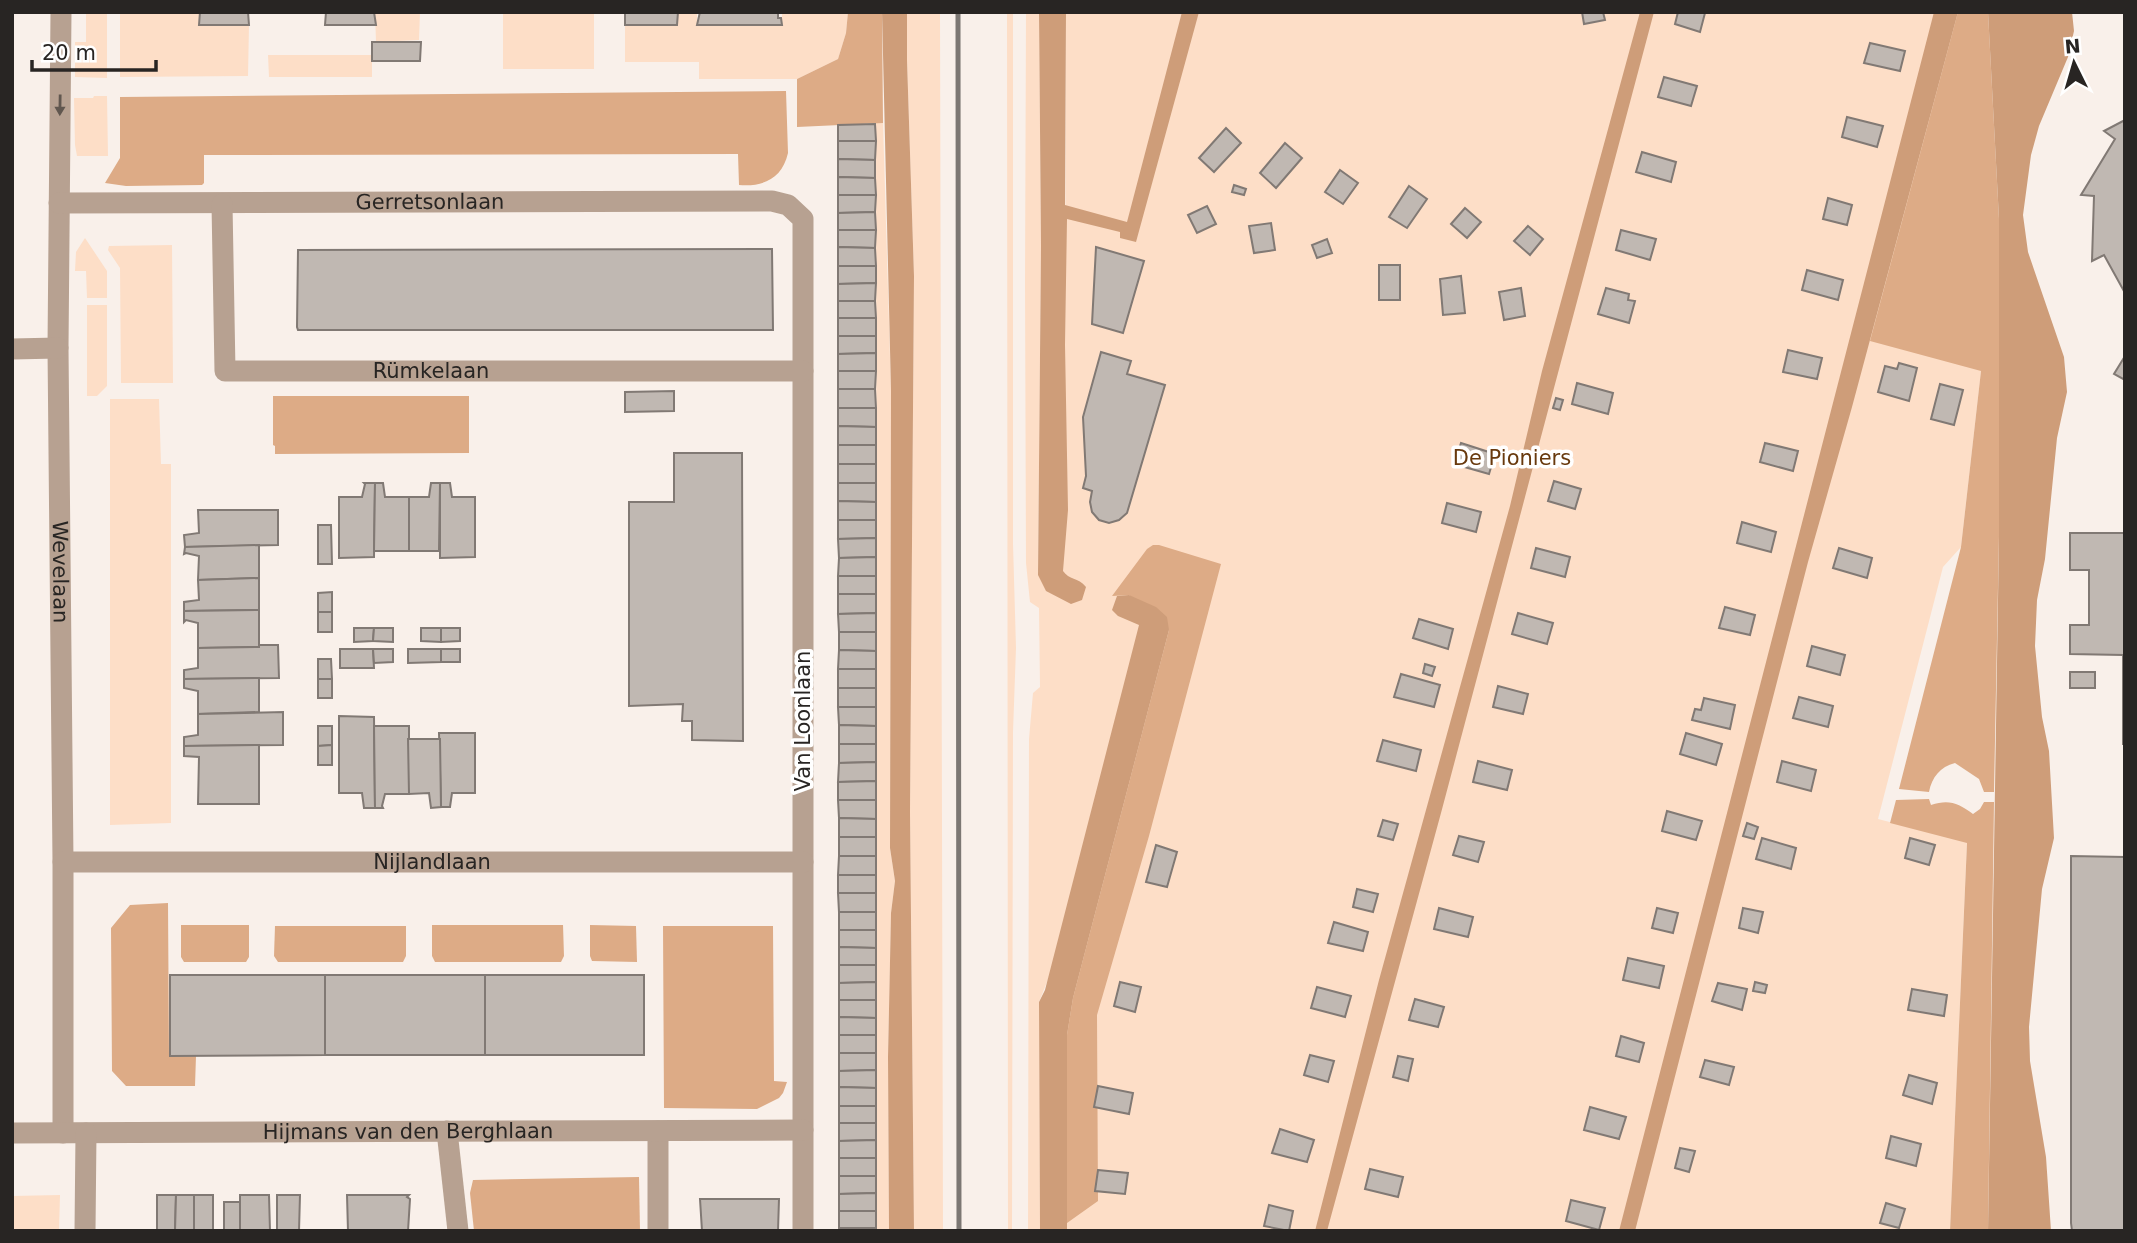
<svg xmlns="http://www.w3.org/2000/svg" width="2137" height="1243" font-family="'DejaVu Sans',sans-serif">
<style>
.green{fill:#fddec7}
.forest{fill:#ddab86}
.water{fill:#ce9d79}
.building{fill:#c0b8b2;stroke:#817974;stroke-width:2}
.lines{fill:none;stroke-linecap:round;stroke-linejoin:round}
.street{stroke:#b7a191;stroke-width:21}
.rail{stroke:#7c7773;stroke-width:5}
.oneway{fill:#61574f}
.labels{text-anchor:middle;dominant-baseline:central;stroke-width:7;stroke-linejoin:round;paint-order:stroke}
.street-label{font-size:21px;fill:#282523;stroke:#fff}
.park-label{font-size:21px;fill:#68390d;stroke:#fff}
</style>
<rect width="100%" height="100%" fill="#f9f0ea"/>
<g class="green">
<polygon points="86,12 107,12 107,78 75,77 75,42 86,42"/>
<polygon points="120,12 200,12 200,25 249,25 248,76 120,77"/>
<polygon points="375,12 420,12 419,40 376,42"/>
<rect x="503" y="12" width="91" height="57"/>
<polygon points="678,12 697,12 697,25 782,26 782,12 848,12 846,33 838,59 797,79 699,79 699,62 625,62 625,25 678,25"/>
<polygon points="907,12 940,12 943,1231 914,1231 910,812 914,276 907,60"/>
<polygon points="1007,12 1013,12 1013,544 1016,648 1013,732 1012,1231 1008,1231"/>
<polygon points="1026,12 1039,12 1041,246 1038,575 1065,345 1066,12 1988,12 1981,371 1961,547 1943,567 1878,819 1967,842 1950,1231 1067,1231 1067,1035 1049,977 1039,1002 1040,1231 1028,1231 1029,739 1033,693 1040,687 1039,608 1030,602 1026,563 1025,283"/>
<polygon points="268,55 372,55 372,77 269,77"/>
<polygon points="94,96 107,96 108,156 77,156 75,145 74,98 93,98"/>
<polygon points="876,123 883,123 891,391 890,848 895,881 891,913 888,1057 889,1231 877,1231"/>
<polygon points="85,238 107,271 107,298 87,298 86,271 75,271 76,252"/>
<polygon points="172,245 173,383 121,383 120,268 108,250 109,246"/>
<polygon points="87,305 107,305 107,386 97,396 87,396"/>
<polygon points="110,399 159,399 161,464 171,464 171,823 110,825"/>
<polygon points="60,1195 59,1231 12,1231 12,1196"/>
</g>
<g class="forest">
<polygon points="848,12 882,12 883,123 797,127 797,79 838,59 846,33"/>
<path d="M1958,12H1988L1999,219V536L1994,792H1984L1979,779L1955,763C1940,767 1932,777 1929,792L1899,789L1961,547L1981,371L1870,341Z"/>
<path d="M786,91L788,153C782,179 763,187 739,185L738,154L204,155V183L202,185L126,186L105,183L120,158V97Z"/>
<polygon points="273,396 469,396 469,453 275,454 275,446 273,445"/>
<polygon points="1153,545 1159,545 1221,564 1149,836 1097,1015 1098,1201 1067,1223 1067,1035 1073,998 1169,630 1129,595 1112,596 1147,549"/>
<path d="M1929,799L1931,805C1949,799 1958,803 1973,814L1980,809L1984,802H1994L1988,1231H1950L1967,843L1890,823L1896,800Z"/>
<polygon points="168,903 169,1055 196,1056 195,1086 126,1086 112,1071 111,928 130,905"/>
<polygon points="181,925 249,925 249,957 246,962 184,962 181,957"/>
<polygon points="432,925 563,925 564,956 561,962 435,962 432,956"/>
<polygon points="590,925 636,926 637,962 592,961 590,956"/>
<polygon points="275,926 406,926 406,956 403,962 278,962 274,956"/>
<polygon points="663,926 773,926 774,1081 787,1082 783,1093 779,1098 757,1109 664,1108"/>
<polygon points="639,1177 640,1231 474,1231 470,1193 473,1180"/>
</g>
<g class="water">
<polygon points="882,12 907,12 907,60 914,276 910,812 914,1231 889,1231 888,1057 891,913 895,881 890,848 891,391"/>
<path d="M1039,12H1066L1065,205L1127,222L1182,12H1199L1136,242L1120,238V232L1067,219L1065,345L1068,510L1063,571C1069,580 1078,577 1086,587L1082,600L1071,604L1046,591L1038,575L1041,246Z"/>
<polygon points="1640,12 1654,12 1441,813 1327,1231 1315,1231 1379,980 1510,506 1542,371"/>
<polygon points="1934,12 1958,12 1852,407 1808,562 1635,1231 1619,1231"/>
<polygon points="1988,12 2072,12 2074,31 2068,57 2039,126 2031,155 2023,215 2028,252 2064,357 2067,392 2057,438 2045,559 2037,600 2035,646 2042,717 2049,751 2054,838 2042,889 2029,1027 2030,1061 2046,1157 2051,1231 1988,1231 1999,536 1999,219"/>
<polygon points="1129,595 1156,607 1167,617 1169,630 1073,998 1067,1035 1067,1231 1040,1231 1039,1002 1045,990 1139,625 1118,616 1112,610 1117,596"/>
</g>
<g class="building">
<polygon points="200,12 248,12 249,25 199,25"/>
<polygon points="326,12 374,12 376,25 325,25"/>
<polygon points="625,12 678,12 677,25 625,25"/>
<polygon points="700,12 778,12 778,18 781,18 782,25 697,25"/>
<polygon points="1582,12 1603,12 1605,20 1584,24"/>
<polygon points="1678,12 1705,13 1700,32 1675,24"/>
<polygon points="372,42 421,42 420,61 372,61"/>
<polygon points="1870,43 1905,51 1900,71 1864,63"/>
<polygon points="1664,77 1697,86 1691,106 1658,97"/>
<polygon points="1847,117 1883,126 1877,147 1842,137"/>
<polygon points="2125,120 2125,293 2104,255 2092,261 2094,196 2081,195 2115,139 2104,131"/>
<polygon points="875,124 876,141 838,141 838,125"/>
<polygon points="1226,128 1241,143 1214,172 1199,158"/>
<polygon points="838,141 876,141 875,160 838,159"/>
<polygon points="1285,143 1302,158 1276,188 1260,173"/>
<polygon points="1642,152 1676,162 1671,182 1636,172"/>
<polygon points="838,159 875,160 875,178 838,177"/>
<polygon points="1340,170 1358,183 1343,204 1325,192"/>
<polygon points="838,177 875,178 876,195 838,195"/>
<polygon points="1234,185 1246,189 1244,195 1232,192"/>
<polygon points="1409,186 1427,199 1407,228 1389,217"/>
<polygon points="838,195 876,195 875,212 838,213"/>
<polygon points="1828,198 1852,205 1847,225 1823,219"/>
<polygon points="1207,206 1216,224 1197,233 1188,215"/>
<polygon points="1465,208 1481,222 1467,238 1451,224"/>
<polygon points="875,212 876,230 838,230 838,213"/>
<polygon points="1271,223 1275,250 1254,253 1249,226"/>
<polygon points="1528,226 1543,239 1530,255 1514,241"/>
<polygon points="838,230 876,230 875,248 838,247"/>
<polygon points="1621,230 1656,239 1650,260 1616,250"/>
<polygon points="1327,239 1332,253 1317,258 1312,245"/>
<polygon points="838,247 875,248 876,266 838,266"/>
<polygon points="1096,247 1144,261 1123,333 1092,324"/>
<polygon points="772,249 773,330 298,330 297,327 298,250"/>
<rect x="1379" y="265" width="21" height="35"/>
<polygon points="838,266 876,266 876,283 838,284"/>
<polygon points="1807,270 1843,280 1838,300 1802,290"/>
<polygon points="1461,276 1465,313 1443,315 1440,279"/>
<polygon points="876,283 875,301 838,301 838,284"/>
<polygon points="1521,288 1525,316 1504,320 1499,292"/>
<polygon points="1606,288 1629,294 1628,300 1635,301 1629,323 1598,314"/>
<polygon points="838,301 875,301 876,318 838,318"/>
<rect x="838" y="318" width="38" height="18"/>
<polygon points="838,336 876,336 876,353 838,354"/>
<polygon points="1788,350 1822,358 1817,379 1783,372"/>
<polygon points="1101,352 1131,361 1127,374 1165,385 1127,513 1119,520 1109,523 1099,520 1092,512 1090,502 1092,491 1083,488 1086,476 1083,417"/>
<polygon points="876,353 876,371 838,371 838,354"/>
<polygon points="2125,356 2125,380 2114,374"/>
<polygon points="1899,363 1917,368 1909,401 1878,392 1885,366 1897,369"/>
<polygon points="838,371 876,371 875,389 838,389"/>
<polygon points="1577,383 1613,393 1608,414 1572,404"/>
<polygon points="1940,384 1963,390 1954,425 1931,419"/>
<polygon points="838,389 875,389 876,408 838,408"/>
<polygon points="674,391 674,411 625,412 625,392"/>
<polygon points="1556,398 1563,400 1560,410 1553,408"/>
<polygon points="838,408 876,408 876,427 838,426"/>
<polygon points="838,426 876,427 876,445 838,445"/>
<polygon points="1461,443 1495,454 1489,474 1454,464"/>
<polygon points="1765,443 1798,451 1793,471 1760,462"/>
<rect x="838" y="445" width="38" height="19"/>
<polygon points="674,453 742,453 743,741 692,740 692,721 682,721 683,704 629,706 629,502 674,502"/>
<rect x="838" y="464" width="38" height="19"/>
<polygon points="1554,481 1581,489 1575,509 1548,501"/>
<polygon points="364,483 375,483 374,557 339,558 339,497 362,497 365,484"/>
<polygon points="375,483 383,483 385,497 409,497 409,551 374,551"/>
<polygon points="431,483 440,483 439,551 409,551 409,497 429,497"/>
<polygon points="440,483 450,483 452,497 475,497 475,557 440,558"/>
<polygon points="838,483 876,483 876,502 838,501"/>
<polygon points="838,501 876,502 876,520 838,520"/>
<polygon points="1447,503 1481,512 1476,532 1442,523"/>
<polygon points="198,510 278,510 278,545 185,547 184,535 199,533"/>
<polygon points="838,520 876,520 876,538 838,539"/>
<polygon points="1742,522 1776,532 1771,552 1737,543"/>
<polygon points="318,525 331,525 332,564 318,564"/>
<polygon points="2070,533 2125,533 2125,744 2123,744 2123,655 2070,654 2070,625 2089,625 2089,570 2070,570"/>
<polygon points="876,538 876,557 839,558 838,539"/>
<polygon points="259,545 259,578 198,580 199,556 186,553 184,554 185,547"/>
<polygon points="1536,548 1570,557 1565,577 1531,568"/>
<polygon points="1839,548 1872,558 1867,578 1833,568"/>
<polygon points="876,557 876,576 838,576 839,558"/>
<rect x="838" y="576" width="38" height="18"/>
<polygon points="259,578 259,610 184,611 184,602 199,600 198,580"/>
<polygon points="332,592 332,612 318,612 318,593"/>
<polygon points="838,594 876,594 876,613 838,614"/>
<polygon points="1725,607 1755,615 1750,635 1719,628"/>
<polygon points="259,610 259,647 198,648 198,623 186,620 184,622 184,611"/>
<rect x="318" y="612" width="14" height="20"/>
<polygon points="876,613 876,632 839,632 838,614"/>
<polygon points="1518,613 1553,623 1547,644 1512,634"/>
<polygon points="1419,619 1453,629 1448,649 1413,638"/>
<polygon points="354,628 374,628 373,641 354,642"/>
<polygon points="374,628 393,628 393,642 373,641"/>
<polygon points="421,628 441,628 441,642 421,641"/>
<polygon points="441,628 460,628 460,641 441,642"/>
<polygon points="839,632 876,632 876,651 839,650"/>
<polygon points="259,645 278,645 279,678 184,679 184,670 198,668 198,648 259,647"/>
<polygon points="1812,646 1845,655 1840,675 1807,666"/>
<polygon points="340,649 373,649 374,668 340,668"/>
<polygon points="373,649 393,649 393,662 374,663"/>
<polygon points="408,649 441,649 441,662 408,663"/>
<rect x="441" y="649" width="19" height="13"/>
<polygon points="839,650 876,651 876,669 838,669"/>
<polygon points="318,659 331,659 332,679 318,679"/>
<polygon points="1425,664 1435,667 1432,676 1423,673"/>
<rect x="838" y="669" width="38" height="19"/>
<rect x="2070" y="672" width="25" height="16"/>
<polygon points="1401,674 1440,685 1434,707 1394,697"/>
<polygon points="259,678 259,712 198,714 198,691 184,688 184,679"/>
<rect x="318" y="679" width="14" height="19"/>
<polygon points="1498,686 1528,694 1523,714 1493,707"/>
<rect x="838" y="688" width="38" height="19"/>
<polygon points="1799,697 1833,706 1828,727 1793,718"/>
<polygon points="1704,698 1735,705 1730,729 1692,720 1695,709 1701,710"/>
<polygon points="838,707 876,707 876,726 839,725"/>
<polygon points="283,712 283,745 184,746 184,737 198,735 198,714"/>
<polygon points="339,716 374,717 375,808 364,808 362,793 339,793"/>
<polygon points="839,725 876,726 876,744 839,744"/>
<polygon points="318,726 332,726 332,745 318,746"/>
<polygon points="374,726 409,726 409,794 385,794 382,806 383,808 375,808"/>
<polygon points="439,733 475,733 475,793 452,793 450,807 441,807"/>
<polygon points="1686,733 1722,744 1716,765 1680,754"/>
<polygon points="408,739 440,739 441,807 431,808 429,793 409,794"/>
<polygon points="1383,740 1421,750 1416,771 1377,761"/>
<polygon points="839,744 876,744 876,762 839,763"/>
<polygon points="259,745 259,804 198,804 199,757 184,756 184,746"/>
<polygon points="332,745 332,765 318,765 318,746"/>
<polygon points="1478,761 1512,770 1507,790 1473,782"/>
<polygon points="1782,761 1816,770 1811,791 1777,782"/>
<polygon points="876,762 876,781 838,782 839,763"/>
<polygon points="876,781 876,800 838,800 838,782"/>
<polygon points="838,800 876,800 876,819 839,818"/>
<polygon points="1667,811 1702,821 1696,840 1662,831"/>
<polygon points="839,818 876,819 876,837 839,837"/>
<polygon points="1383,820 1398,824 1393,840 1378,836"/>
<polygon points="1747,823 1758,827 1754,839 1743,836"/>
<polygon points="1459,836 1484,842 1478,862 1453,855"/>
<rect x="839" y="837" width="37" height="19"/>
<polygon points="1762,838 1796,848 1791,869 1756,859"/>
<polygon points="1910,838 1935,845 1929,865 1905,858"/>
<polygon points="1156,845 1177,852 1167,887 1146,882"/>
<polygon points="839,856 876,856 876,875 838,875"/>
<polygon points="2071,856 2125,857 2125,1231 2072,1231 2071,1223"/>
<rect x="838" y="875" width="38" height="18"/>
<polygon points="1357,889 1378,894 1373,912 1353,907"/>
<polygon points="838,893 876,893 876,912 839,912"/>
<polygon points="1439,908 1473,917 1468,937 1434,929"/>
<polygon points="1657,908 1678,913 1673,933 1652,928"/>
<polygon points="1743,908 1763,912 1758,933 1739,928"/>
<rect x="839" y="912" width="37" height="18"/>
<polygon points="1334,922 1368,932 1363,951 1328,943"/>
<polygon points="839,930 876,930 876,948 839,947"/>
<polygon points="839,947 876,948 876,965 839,965"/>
<polygon points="1628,958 1664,966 1659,988 1623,980"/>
<polygon points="839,965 876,965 876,982 839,983"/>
<polygon points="170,975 325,975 325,1055 170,1056"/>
<rect x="325" y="975" width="160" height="80"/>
<rect x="485" y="975" width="159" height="80"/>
<polygon points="876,982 876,1000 839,1000 839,983"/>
<polygon points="1120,982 1141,987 1135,1012 1114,1006"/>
<polygon points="1755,982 1767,985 1765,993 1753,991"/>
<polygon points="1718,983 1747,989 1742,1010 1712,1001"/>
<polygon points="1317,987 1351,996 1345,1017 1311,1008"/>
<polygon points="1912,989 1947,995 1944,1016 1908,1010"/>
<polygon points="1415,999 1444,1007 1438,1027 1409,1020"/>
<polygon points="839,1000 876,1000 876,1018 839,1017"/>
<polygon points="839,1017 876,1018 876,1035 839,1035"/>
<rect x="839" y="1035" width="37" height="18"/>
<polygon points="1621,1036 1644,1043 1639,1062 1616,1056"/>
<polygon points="839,1053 876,1053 876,1070 839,1071"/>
<polygon points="1310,1055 1334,1061 1328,1082 1304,1075"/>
<polygon points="1398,1056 1413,1059 1408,1081 1393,1077"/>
<polygon points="1705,1060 1734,1067 1729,1085 1700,1077"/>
<polygon points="876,1070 876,1088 839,1087 839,1071"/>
<polygon points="1909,1075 1937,1083 1932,1104 1903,1095"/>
<polygon points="1098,1086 1133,1093 1129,1114 1094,1107"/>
<polygon points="839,1087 876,1088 876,1106 839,1106"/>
<rect x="839" y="1106" width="37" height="17"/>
<polygon points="1590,1107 1626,1117 1619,1139 1584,1130"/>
<polygon points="839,1123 876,1123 876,1140 839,1141"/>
<polygon points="1280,1129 1314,1140 1307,1162 1272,1153"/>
<polygon points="1891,1136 1921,1144 1916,1166 1886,1158"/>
<polygon points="876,1140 876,1158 839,1158 839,1141"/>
<polygon points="1680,1148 1695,1151 1689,1172 1675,1168"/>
<rect x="839" y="1158" width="37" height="18"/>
<polygon points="1370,1169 1403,1177 1398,1197 1365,1189"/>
<polygon points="1098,1170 1128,1173 1125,1194 1095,1191"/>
<polygon points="839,1176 876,1176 876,1193 839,1194"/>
<polygon points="876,1193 876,1211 839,1211 839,1194"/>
<polygon points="157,1195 176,1195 175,1231 157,1231"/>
<polygon points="176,1195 194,1195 194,1231 175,1231"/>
<rect x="194" y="1195" width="19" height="36"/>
<polygon points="240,1195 269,1195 270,1231 240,1231"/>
<polygon points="277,1195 300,1195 299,1231 277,1231"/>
<polygon points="347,1195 409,1195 407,1197 410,1199 408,1231 348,1231"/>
<polygon points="700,1199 779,1199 778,1231 702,1231"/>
<polygon points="1571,1200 1605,1208 1599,1230 1566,1221"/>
<rect x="224" y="1202" width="16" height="29"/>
<polygon points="1886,1203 1905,1209 1899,1228 1880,1223"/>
<polygon points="1269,1205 1293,1211 1289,1231 1264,1226"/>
<rect x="839" y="1211" width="37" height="17"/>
<rect x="839" y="1228" width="37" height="3"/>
</g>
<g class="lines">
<g class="street">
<path id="s1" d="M61,12L58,348L63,862V1133"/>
<path id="s2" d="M59,203L772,201L788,205L803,219V1231"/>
<path id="s3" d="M222,204L225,371H803"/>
<polyline points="12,349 58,348"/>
<path id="s4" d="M63,862H803"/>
<polyline points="447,1131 458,1231"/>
<polyline points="658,1131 658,1231"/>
<path id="s5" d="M12,1133L803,1130"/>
<polyline points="85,1231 86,1133"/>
</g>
<polyline class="rail" points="958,12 959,1231"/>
</g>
<defs><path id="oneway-solid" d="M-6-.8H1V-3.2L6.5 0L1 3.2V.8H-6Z" transform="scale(1.75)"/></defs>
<use class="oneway" href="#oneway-solid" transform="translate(60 105) rotate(91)"/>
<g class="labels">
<g class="street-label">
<text stroke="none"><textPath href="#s2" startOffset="371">Gerretsonlaan</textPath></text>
<text stroke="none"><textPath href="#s3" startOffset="373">Rümkelaan</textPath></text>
<text stroke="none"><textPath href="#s1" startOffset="560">Wevelaan</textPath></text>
<text transform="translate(803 721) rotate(-90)">Van Loonlaan</text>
<text stroke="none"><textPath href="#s4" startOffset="369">Nijlandlaan</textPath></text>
<text stroke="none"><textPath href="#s5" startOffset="396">Hijmans van den Berghlaan</textPath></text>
</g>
<g class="park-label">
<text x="1512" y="458">De Pioniers</text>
</g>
</g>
<rect width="2137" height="1243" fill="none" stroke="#282523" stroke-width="28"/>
<g transform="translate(2074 63) rotate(355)" stroke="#ffffff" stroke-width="5" paint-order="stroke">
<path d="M0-5L12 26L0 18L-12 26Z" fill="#282523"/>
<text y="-10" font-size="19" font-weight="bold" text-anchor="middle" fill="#282523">N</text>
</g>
<path d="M32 60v10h124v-10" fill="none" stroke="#282523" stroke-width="3.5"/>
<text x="42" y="60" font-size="21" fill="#282523" stroke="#ffffff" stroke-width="5" paint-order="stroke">20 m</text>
</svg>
